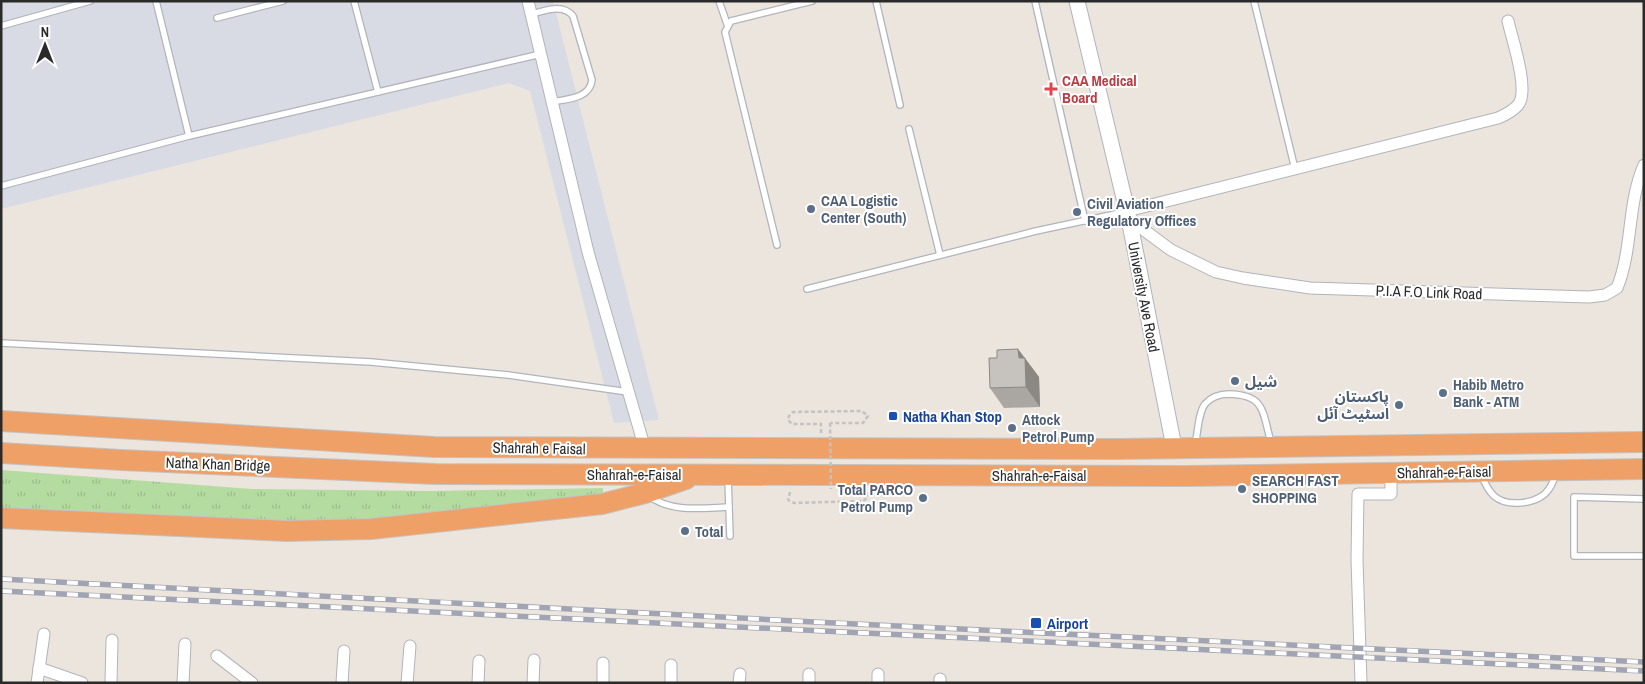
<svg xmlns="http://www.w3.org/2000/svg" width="1645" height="684" font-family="'Archivo Narrow','Noto Sans Arabic',sans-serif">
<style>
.airport{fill:#d9dbe4}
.grass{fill:url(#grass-tufts)}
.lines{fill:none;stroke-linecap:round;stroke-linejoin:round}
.lane-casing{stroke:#b1b4bc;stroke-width:8}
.street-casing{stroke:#b1b4bc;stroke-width:13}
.secondary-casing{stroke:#b1b4bc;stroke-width:17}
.highway-casing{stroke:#c3c3c3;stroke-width:22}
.path{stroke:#c3c3c3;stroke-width:2.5;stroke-dasharray:4 2.5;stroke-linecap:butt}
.lane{stroke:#fff;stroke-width:5.5}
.street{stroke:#fff;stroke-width:11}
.secondary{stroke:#fff;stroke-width:15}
.highway{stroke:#eea066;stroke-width:20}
.rail-casing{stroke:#a1a4b2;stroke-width:5.5}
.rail{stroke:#fff;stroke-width:4;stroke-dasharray:11;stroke-linecap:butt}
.path-bridge{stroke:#c3c3c3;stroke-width:2.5;stroke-dasharray:4 2.5;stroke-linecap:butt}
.wall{fill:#aaa7a3}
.shaded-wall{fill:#8b8884}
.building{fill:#c6c2bd;stroke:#8b8884}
.health-dot{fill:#e0444e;stroke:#fff;stroke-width:2}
.service-dot{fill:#5c6f8a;stroke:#fff;stroke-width:2}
.transit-dot{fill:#1a4fb4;stroke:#fff;stroke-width:2}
.labels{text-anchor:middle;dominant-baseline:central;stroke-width:4;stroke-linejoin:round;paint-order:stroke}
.health-label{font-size:15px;font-weight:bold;fill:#be3a42;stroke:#fff;text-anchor:start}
.service-label{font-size:15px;font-weight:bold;fill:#4e5e75;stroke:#fff;text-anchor:start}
.street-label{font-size:15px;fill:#2a2a2a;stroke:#fff}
.transit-label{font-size:15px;font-weight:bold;fill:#164399;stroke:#fff;text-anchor:start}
</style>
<defs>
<pattern id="grass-tufts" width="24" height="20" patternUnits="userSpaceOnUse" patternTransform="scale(1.25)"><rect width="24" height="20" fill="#b4dca0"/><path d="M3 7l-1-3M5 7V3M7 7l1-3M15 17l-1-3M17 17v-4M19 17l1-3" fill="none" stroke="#9bbd8a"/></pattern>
</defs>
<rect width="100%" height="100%" fill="#ebe5de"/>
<polygon class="airport" points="1,1 553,1 659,420 614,423 530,91 509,83 1,209"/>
<polygon class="grass" points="1,470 252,489 431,491 603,488 603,498 284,527 1,510"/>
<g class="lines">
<defs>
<g id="lane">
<polyline points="156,1 189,136 541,54"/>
<polyline points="354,1 378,92"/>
<polyline points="719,1 727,24"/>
<polyline points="876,1 900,105"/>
<polyline points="1035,1 1085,221"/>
<polyline points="1254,1 1295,169"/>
<path d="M531,14C545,11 562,3 573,16L592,80C590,99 566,99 552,102"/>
<polyline points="217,18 283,1"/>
<polyline points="1,26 90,1"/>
<polyline points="909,129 940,255"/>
<polyline points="1,186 189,136"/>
<polyline points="777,245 725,32 731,21 812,1"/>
<polyline points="807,289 1036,231 1125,212"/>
<polyline points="1,343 371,362 508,375 628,392"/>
<path d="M1195,445C1198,433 1198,413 1205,404C1212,396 1220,394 1229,394C1266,395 1262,412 1271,442"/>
<path d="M1482,476C1485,484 1488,490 1494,496C1508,508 1539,504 1549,489C1552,485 1554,479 1556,474"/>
<polyline points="728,478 730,536"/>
<path d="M649,496C672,513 702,508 729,507"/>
<polyline points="1644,499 1574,497 1574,556 1644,556"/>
</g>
<g id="street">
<polyline points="528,1 588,252 645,449"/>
<path d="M1127,211L1498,118C1505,115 1513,111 1518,105C1530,91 1512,39 1508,21"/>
<path d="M1129,219L1171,250L1216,272L1243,278L1310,288L1589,297L1605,295L1617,288C1633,249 1627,204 1644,165"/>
<polyline points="217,656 252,683"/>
<polyline points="39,668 82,683"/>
<polyline points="37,683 44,634"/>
<polyline points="111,683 112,640"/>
<polyline points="183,683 185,644"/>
<polyline points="342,683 344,651"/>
<polyline points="407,683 410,646"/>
<polyline points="478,683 479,661"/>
<polyline points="533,683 534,660"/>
<polyline points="603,683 603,663"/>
<polyline points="671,683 671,665"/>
<polyline points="739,683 740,674"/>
<polyline points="809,683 809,674"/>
<polyline points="878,683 878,674"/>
<polyline points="940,683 940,679"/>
<polyline points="1361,683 1357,560 1358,494 1391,494 1391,473"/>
</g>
<polyline id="secondary" points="1077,1 1129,219 1174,447"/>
<g id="highway">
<polyline points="1,421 434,447 1118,449 1644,442"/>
<polyline points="1,453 121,460 435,474 1187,476 1644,469"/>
<polyline points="1,518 287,531 371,529 602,504 645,493 686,479"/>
</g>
</defs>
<use href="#lane" class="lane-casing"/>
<use href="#street" class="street-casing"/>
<use href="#secondary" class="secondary-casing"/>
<use href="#highway" class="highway-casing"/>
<g class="path">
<polyline points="821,433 821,424 792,424 788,420 789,416 793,412 862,411 868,416 863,423 830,423"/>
<polyline points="790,492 788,500 794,503 863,501 868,497 867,492"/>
</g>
<use href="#lane" class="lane"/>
<use href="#street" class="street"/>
<use href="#secondary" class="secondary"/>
<use href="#highway" class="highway"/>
<defs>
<g id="rail">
<polyline points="1,579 814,622 1644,662"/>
<polyline points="1,591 1644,671"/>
</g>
</defs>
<use href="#rail" class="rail-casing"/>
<use href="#rail" class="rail"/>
<polyline class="path-bridge" points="830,423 831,489"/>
</g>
<polygon class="wall" points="1018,349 1039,377 1040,407 1004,408 990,388 997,358"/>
<polygon class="shaded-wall" points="1018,349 1039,377 1040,407 1026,387 1019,358"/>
<polygon class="building" points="1018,349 1019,358 1025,358 1026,387 990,388 989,358 997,358 997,350"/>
<path class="health-dot" d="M1048.5 81.5h5v5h5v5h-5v5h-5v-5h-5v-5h5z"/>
<g class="service-dot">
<circle cx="811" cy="209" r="5"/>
<circle cx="1077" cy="212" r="5"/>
<circle cx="1235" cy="381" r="5"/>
<circle cx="1443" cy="393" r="5"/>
<circle cx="1399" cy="405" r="5"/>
<circle cx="1012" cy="428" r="5"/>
<circle cx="1242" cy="489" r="5"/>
<circle cx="923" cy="498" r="5"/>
<circle cx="685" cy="531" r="5"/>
</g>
<g class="transit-dot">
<rect x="888" y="411" width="10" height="10" rx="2.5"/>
<rect x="1030" y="617" width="12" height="12" rx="2.5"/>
</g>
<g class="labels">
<g class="health-label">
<text x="1062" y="80">CAA Medical<tspan x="1062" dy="17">Board</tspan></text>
</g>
<g class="service-label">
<text x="821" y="200">CAA Logistic<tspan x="821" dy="17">Center (South)</tspan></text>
<text x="1087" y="203">Civil Aviation<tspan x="1087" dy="17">Regulatory Offices</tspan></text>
<text x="1245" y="381">شیل</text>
<text x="1453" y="384">Habib Metro<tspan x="1453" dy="17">Bank - ATM</tspan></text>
<text x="1389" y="396" text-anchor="end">پاکستان<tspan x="1389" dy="17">اسٹیٹ آئل</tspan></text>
<text x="1022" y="419">Attock<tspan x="1022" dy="17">Petrol Pump</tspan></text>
<text x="1252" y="480">SEARCH FAST<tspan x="1252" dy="17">SHOPPING</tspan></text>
<text x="913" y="489" text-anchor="end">Total PARCO<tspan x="913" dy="17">Petrol Pump</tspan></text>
<text x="695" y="531">Total</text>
</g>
<g class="street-label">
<text transform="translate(1429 292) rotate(2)">P.I.A F.O Link Road</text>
<text transform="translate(1144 297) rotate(79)">University Ave Road</text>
<text transform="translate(539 448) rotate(1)">Shahrah e Faisal</text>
<text transform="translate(218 464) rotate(2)">Natha Khan Bridge</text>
<text transform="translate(1444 472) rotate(-1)">Shahrah-e-Faisal</text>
<text x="634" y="474">Shahrah-e-Faisal</text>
<text x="1039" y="475">Shahrah-e-Faisal</text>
</g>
<g class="transit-label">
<text x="903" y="416">Natha Khan Stop</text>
<text x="1047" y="623">Airport</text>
</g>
</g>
<rect width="1645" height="684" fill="none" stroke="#2a2a2a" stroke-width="5"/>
<g transform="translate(45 45)" stroke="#ffffff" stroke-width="4" paint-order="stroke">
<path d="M0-4L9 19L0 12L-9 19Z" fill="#2a2a2a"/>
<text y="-8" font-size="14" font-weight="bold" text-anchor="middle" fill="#2a2a2a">N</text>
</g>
</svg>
